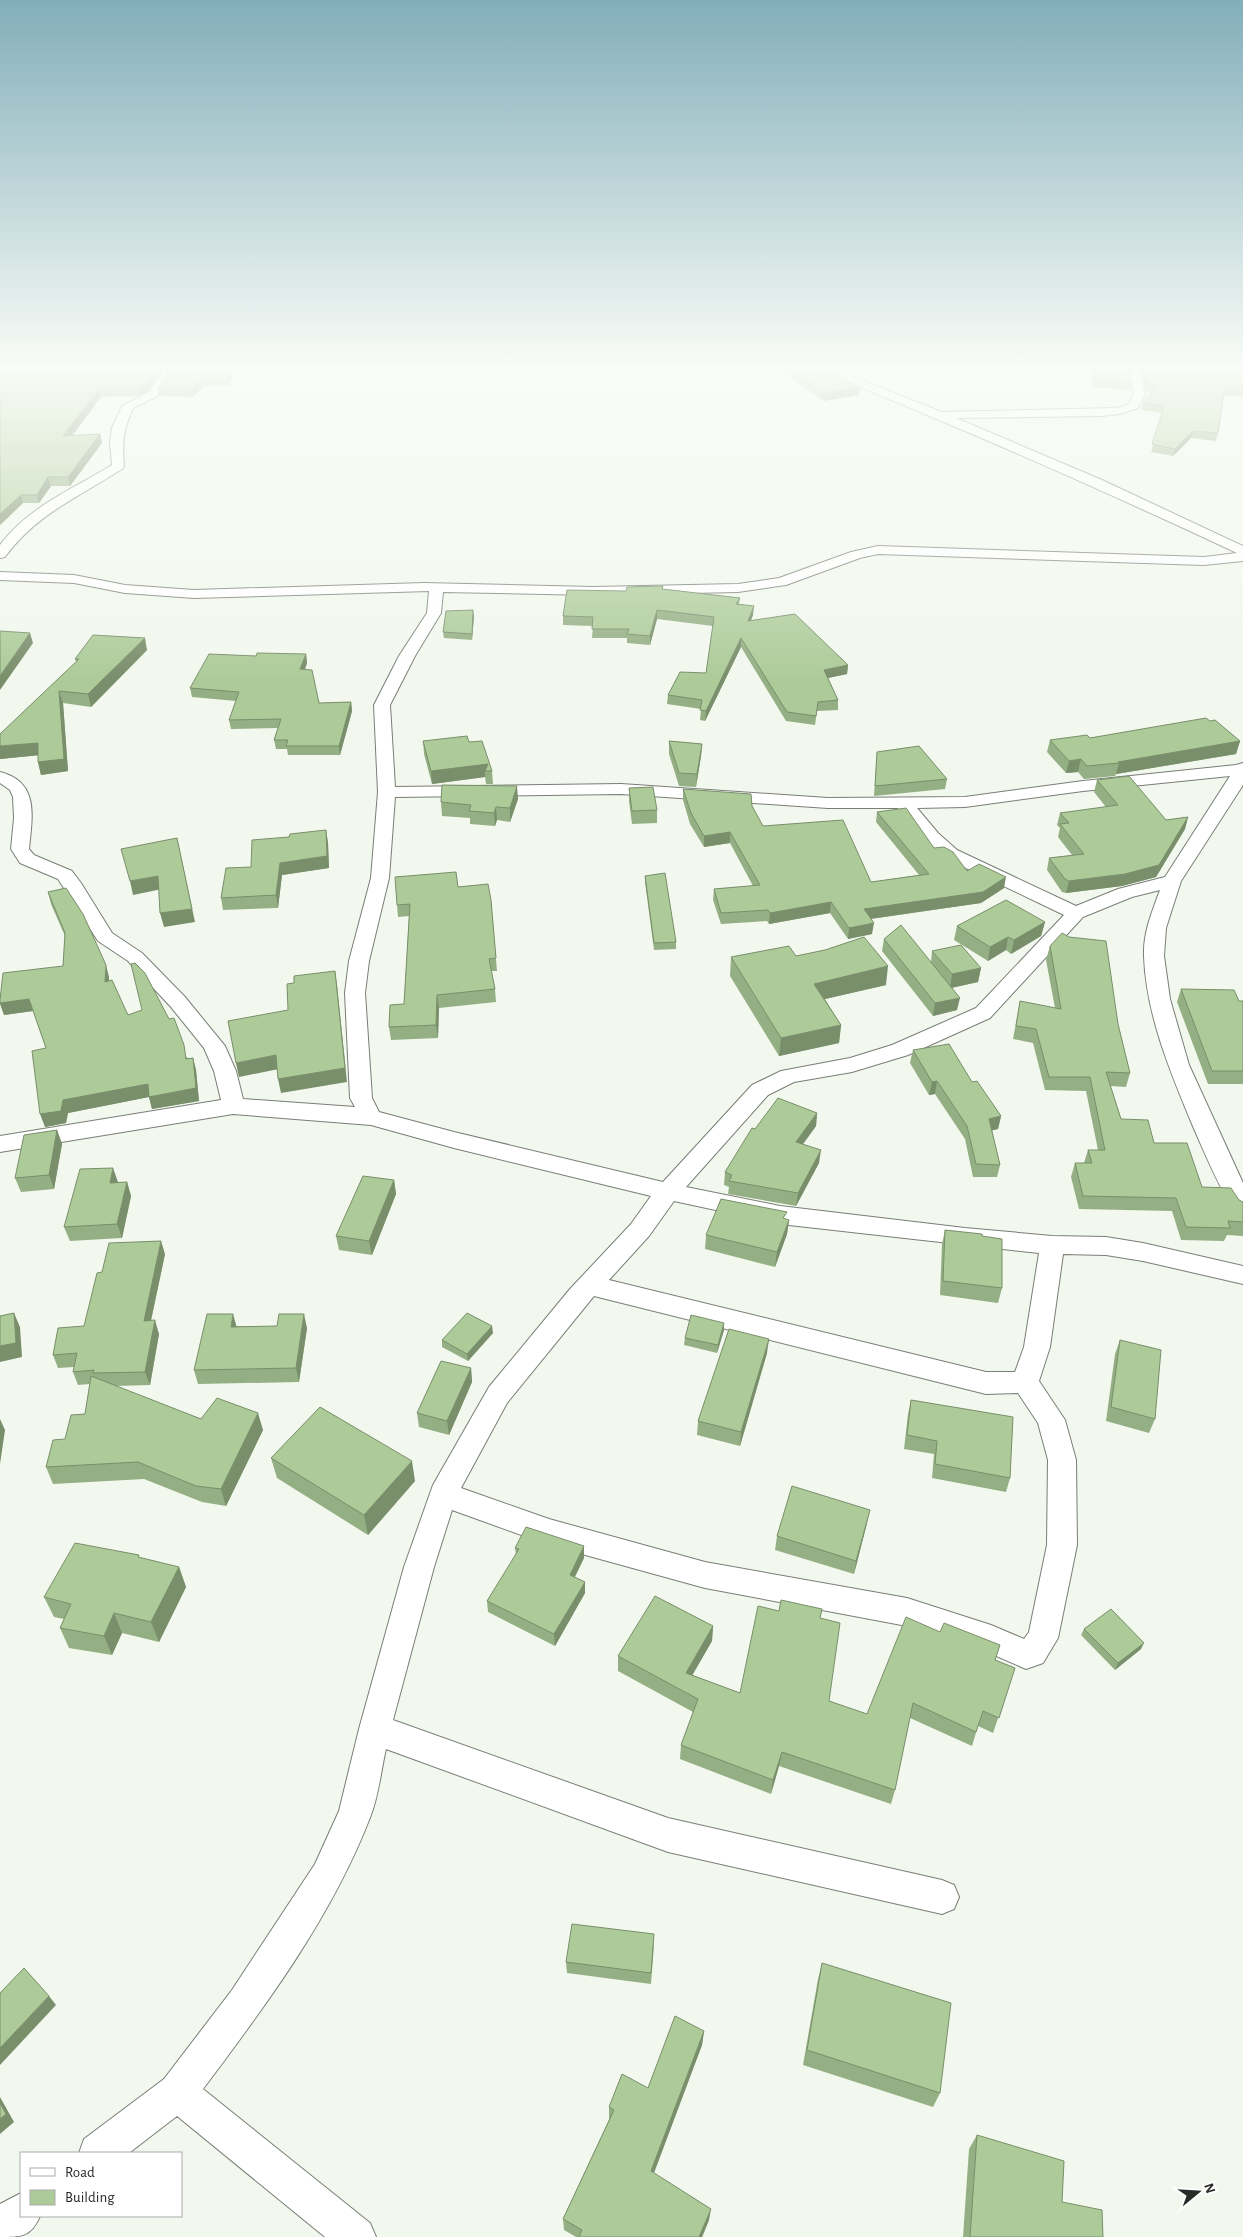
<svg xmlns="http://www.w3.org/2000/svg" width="1243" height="2237" font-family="'Alegreya Sans',sans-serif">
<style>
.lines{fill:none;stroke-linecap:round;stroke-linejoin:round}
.minor-casing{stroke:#797e76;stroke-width:2}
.minor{fill:#fff;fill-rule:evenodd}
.wall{fill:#95af84}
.shaded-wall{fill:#798e6b}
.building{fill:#adcb99;stroke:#798e6b}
</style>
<rect width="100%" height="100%" fill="#f2f8ee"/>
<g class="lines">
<defs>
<g id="minor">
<path d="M166,367H176L157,396L133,408C123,431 122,441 124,466L122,469C80,496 35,515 5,557L0,558V545C28,507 73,489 112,465L110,442L112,428L122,406L149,392Z"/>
<path d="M814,367H828L942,412L1117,408L1129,404L1133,395L1129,367H1139L1145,395L1138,408L1119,414L1101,416L956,418L1102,480L1243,546V561L1204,565L878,554L860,558L786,585L738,592L593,595L443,592L441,613L415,656L390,705L395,787L621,784L828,798L965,797L1083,781L1236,765L1243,763V785L1181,881L1166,928L1164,956L1170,999L1189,1065L1243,1183V1216L1235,1213C1218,1185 1205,1154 1192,1124C1170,1071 1146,1014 1144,956C1143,933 1152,912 1160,890L1132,897L1083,917L990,1018L908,1055L852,1072L794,1082L768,1095L686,1187L780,1206L965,1228L1052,1236L1106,1237L1143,1243L1243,1266V1284L1143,1261L1106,1255L1063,1254L1050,1347L1039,1381L1065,1420L1076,1460L1077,1545L1058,1638L1043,1663L1026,1669L985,1651L907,1626L705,1588L549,1545L452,1510L434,1567L393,1720L668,1818L942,1880L954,1885L959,1897L954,1909L942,1914L668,1852L386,1749C381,1770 379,1794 371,1815C333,1915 267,2004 203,2089L370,2223L376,2237H325L177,2116L129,2153H79L84,2139L164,2079L232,1990L315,1864L339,1811L359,1729L404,1567L433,1485L489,1387L570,1289L631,1224L651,1196L454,1148L371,1125L233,1114L0,1152V1136L221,1100L214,1071L204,1048L171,1007L128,961L98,941L58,879L20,863L11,849L14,818L13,797L10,790L0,783V772C40,782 32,817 29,849L34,855L72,871L81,883L112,933L142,953L185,997L225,1046L236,1071L243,1099L355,1107L350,1098L345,993L349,961L371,878L378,792L374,705L399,656L427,613L429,591L194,598L125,593L74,583L0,580V572L74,575L125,585L194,590L424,583L593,587L738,584L779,578L851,552L878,546L1204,557L1237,553C1098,488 958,426 815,369ZM1230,776L1165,877L1118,889L1076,906L957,850L938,833L917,808L965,807L1083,791ZM621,794L828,808H898L926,841L945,858L1064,915L976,1008L892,1045L850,1058L781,1071L752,1085L663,1182L454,1132L379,1112L372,1098L365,993L369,961L389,878L395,797ZM674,1201L780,1224L1039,1253L1024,1347L1015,1372H986L609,1280L649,1236ZM594,1296L986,1394L1018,1393L1038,1423L1048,1460L1047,1545L1029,1632L1024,1639L991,1625L907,1598L705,1562L549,1519L461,1488L507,1403Z"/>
<path d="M21,2193V2216H40C31,2237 21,2237 0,2237V2204Z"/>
</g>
</defs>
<use href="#minor" class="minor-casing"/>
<use href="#minor" class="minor"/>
</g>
<g class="wall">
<polygon points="0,367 165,367 148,391 138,396 101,397 72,436 100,434 102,443 70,486 51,486 39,503 23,503 0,525"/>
<polygon points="235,367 229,386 204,386 193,397 159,396 158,388"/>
<polygon points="776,367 823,367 860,387 859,395 823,401"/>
<polygon points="1091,367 1130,367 1132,383 1130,390 1093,387"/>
<polygon points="1140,367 1243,367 1243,397 1224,395 1218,433 1216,441 1191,438 1173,456 1151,452 1162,413 1142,410 1143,403 1152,392 1146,391"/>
<polygon points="663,586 663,589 740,598 739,604 753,615 751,620 848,665 847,674 828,678 838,700 838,710 817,711 815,725 786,721 741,647 705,721 700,720 701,709 667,704 668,695 706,673 713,626 657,619 650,645 627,643 627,638 592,638 593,626 563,625 563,616 626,591"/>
<polygon points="474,616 472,640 444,638 443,632"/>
<polygon points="147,650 91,707 63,703 68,771 41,775 38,762 38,755 0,759 76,662 75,659"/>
<polygon points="306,654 307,663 305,669 319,703 351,702 352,711 340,755 288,755 287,749 276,749 274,740 278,728 231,729 229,720 236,701 192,697 190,688 256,656"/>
<polygon points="1210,721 1240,741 1236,754 1116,774 1115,776 1084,779 1078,772 1066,773 1047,752 1050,740 1090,738"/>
<polygon points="423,741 469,742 492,771 493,784 486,784 485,777 432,784 424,754"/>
<polygon points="669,741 702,744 701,756 696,787 679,786 669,754"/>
<polygon points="877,752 947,779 945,789 874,796"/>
<polygon points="1097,780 1166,820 1188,817 1185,829 1156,877 1122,886 1066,893 1062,892 1047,870 1049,858 1072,855 1058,837 1060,828 1057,825 1060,813 1106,807 1094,792"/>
<polygon points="629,788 657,810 657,823 632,824 629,801"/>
<polygon points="683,789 752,806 763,826 871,882 919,875 876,822 877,812 934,848 967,871 1004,888 981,903 871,919 872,934 848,939 830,913 769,924 767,921 721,924 713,900 714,889 753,886 730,843 704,847 690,824 683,800"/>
<polygon points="518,799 510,822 497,820 495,826 470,824 470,818 442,816 441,802"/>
<polygon points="326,830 328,843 329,868 282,875 278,908 223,910 221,898 251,867 289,837"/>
<polygon points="645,876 676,942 676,949 654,950 645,882"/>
<polygon points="458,887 491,900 497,971 491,971 495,989 496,1002 439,1008 438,1038 391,1040 389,1027 404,1004 409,916 398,917 397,905"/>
<polygon points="48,892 109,977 109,981 128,1015 188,1058 193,1058 196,1070 199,1101 152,1109 149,1097 68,1113 66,1123 45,1127 46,1048 33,1011 4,1015 0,1004 0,1000 63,966 65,936 51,904"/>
<polygon points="1045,922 1041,936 1011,954 1006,950 988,961 954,940 957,926"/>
<polygon points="884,939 931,962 932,951 981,968 978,982 952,988 957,1010 933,1016 882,951"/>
<polygon points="1050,946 1118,1024 1130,1073 1126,1087 1110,1086 1121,1119 1154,1143 1202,1187 1243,1202 1243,1236 1227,1235 1224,1241 1181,1240 1172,1211 1079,1209 1071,1177 1075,1163 1084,1163 1088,1150 1098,1150 1086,1091 1045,1090 1033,1043 1013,1039 1020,1001 1055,1008 1046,960"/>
<polygon points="796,956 886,985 825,999 841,1025 839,1043 779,1056 730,976 731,957"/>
<polygon points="1181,989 1239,1001 1243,1001 1243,1084 1208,1084 1177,1002"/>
<polygon points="913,1050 972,1082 1001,1116 998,1129 992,1130 1000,1165 997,1177 973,1177 965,1139 935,1094 929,1095 910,1063"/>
<polygon points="817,1113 816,1126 803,1144 819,1163 796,1206 728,1194 729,1187 724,1185 725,1172 755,1129"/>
<polygon points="57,1130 62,1144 54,1189 21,1192 15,1178"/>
<polygon points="394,1180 396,1194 372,1255 339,1250 336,1236"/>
<polygon points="118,1182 127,1182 131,1196 122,1238 70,1241 64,1227"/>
<polygon points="786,1219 789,1220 787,1234 775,1267 705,1249 706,1235"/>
<polygon points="945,1230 982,1236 1002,1288 998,1303 940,1295 942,1244"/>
<polygon points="165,1254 151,1321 159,1334 150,1385 115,1386 201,1419 263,1430 226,1506 202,1502 144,1479 53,1484 46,1467 65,1439 85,1414 90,1384 78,1385 73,1372 74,1367 58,1368 53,1355 84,1326 102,1272"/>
<polygon points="237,1326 307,1328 299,1382 198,1384 194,1370"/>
<polygon points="724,1330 717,1353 684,1345 685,1338"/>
<polygon points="493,1333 468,1361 442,1347 442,1340"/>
<polygon points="1120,1340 1155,1419 1149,1433 1106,1421 1115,1354"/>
<polygon points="767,1353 740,1446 697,1435 698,1421"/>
<polygon points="471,1368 472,1382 449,1435 419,1427 417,1413"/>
<polygon points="911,1400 1010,1478 1006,1492 932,1478 934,1454 904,1449 908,1414"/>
<polygon points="271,1458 415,1481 368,1535 277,1478"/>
<polygon points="867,1523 854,1574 775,1550 777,1536"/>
<polygon points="584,1546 584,1558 575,1577 585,1582 585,1593 555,1646 488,1612 487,1601 516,1555 515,1548"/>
<polygon points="140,1558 179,1567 186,1587 159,1642 122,1633 112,1655 69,1648 60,1628 64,1619 54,1617 44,1597"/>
<polygon points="779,1611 820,1618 829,1701 867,1714 995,1660 1015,1668 993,1733 978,1726 972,1746 910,1718 895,1790 891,1804 779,1766 771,1794 680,1759 681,1745 693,1712 618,1671 618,1656 713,1626 712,1641 692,1675 740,1693"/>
<polygon points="1084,1629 1141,1649 1115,1670 1081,1635"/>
<polygon points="654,1945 651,1984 567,1973 566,1962"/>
<polygon points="822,1963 940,2093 933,2107 803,2065 818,1979"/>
<polygon points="704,2031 702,2045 654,2173 709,2220 702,2237 576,2237 564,2230 563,2219 609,2120 609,2107 648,2088"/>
<polygon points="977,2135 1062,2202 1103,2237 963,2237 969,2149"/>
</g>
<g class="shaded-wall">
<polygon points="158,367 165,367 148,391 138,396 137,388"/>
<polygon points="231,367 235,367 229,386 227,378"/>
<polygon points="203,378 204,386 193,397 192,389"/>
<polygon points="860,387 859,395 823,401 824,393"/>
<polygon points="99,389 101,397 65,445 63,436"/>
<polygon points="1193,431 1191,438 1173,456 1175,449"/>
<polygon points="100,434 102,443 70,486 68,477"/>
<polygon points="48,477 51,486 39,503 37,495"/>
<polygon points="21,495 23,503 0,525 0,514"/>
<polygon points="754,606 753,615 747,630 748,621"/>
<polygon points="473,610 474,616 472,640 472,634"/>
<polygon points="657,610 657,619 650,645 650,636"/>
<polygon points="30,633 33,643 0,690 0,676"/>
<polygon points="145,638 147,650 91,707 88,694"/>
<polygon points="741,638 741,647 705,721 706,711"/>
<polygon points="306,654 307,663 302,678 300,669"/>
<polygon points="848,665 847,674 823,679 824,670"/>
<polygon points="59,691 63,703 68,771 41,775 38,762"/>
<polygon points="351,702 352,711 340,755 339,746"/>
<polygon points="1240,741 1236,754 1116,774 1119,763 1118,762"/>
<polygon points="38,743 42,755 0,759 0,746"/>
<polygon points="702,744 701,756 696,787 697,774"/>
<polygon points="1081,759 1078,772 1066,773 1069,761"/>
<polygon points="488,764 485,771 485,777 432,784 431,771"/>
<polygon points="517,786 518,799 510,822 510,808"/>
<polygon points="496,807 497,820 495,826 494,813"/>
<polygon points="1188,817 1185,829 1156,877 1122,886 1066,893 1069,881"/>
<polygon points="326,830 328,843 329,868 282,875 278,908 276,895 280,863"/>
<polygon points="730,832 730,843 704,847 704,836"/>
<polygon points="177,838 195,922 164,927 160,913"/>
<polygon points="158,876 162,889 133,895 130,881"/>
<polygon points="1006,877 1004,888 981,903 862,920 864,909"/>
<polygon points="831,902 830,913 769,924 770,913"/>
<polygon points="1045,922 1041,936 1011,954 1014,940"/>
<polygon points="874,923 872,934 848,939 849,928"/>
<polygon points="1008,937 1006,950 988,961 990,947"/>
<polygon points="106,965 109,977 109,994 105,982"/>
<polygon points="888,966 886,985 812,1002 814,984"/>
<polygon points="981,968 978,982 950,988 952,974"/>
<polygon points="335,971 337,985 347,1082 281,1093 278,1079"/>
<polygon points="437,995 439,1008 438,1038 436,1025"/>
<polygon points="960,998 957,1010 933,1016 935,1003"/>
<polygon points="29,999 33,1011 4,1015 0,1003"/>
<polygon points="841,1025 839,1043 779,1056 781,1038"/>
<polygon points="276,1055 279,1069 239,1077 236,1063"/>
<polygon points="193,1058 196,1070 199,1101 152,1109 149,1097 68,1113 66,1123 45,1127 40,1114 63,1100"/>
<polygon points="937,1081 935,1094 929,1095 932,1082"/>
<polygon points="817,1113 816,1126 795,1155 796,1142"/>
<polygon points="1001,1116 998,1129 986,1132 989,1119"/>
<polygon points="57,1130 62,1144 54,1189 49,1175"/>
<polygon points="821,1150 819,1163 796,1206 798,1193"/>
<polygon points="113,1168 118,1182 114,1197 110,1183"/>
<polygon points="394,1180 396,1194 372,1255 369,1241"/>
<polygon points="127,1182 131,1196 122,1238 117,1224"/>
<polygon points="789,1220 787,1234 775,1267 777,1252"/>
<polygon points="161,1241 165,1254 148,1334 144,1321"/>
<polygon points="14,1313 20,1327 22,1357 0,1362 0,1346"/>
<polygon points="233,1314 237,1328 231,1327"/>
<polygon points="304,1314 307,1328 299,1382 296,1368"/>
<polygon points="155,1320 159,1334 150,1385 145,1372"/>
<polygon points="724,1323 724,1330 717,1353 718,1345"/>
<polygon points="492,1326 493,1333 468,1361 467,1354"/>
<polygon points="769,1339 767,1353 740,1446 741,1432"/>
<polygon points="471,1368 472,1382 449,1435 447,1421"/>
<polygon points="258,1413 263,1430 226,1506 221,1489"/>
<polygon points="0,1419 5,1430 0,1464"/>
<polygon points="412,1461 415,1481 368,1535 364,1515"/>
<polygon points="870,1510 867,1523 854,1574 856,1561"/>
<polygon points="584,1546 584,1558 570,1586 570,1575"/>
<polygon points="179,1567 186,1587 159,1642 151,1622"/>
<polygon points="585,1582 585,1593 555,1646 554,1634"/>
<polygon points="114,1613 122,1633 112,1655 104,1636"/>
<polygon points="713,1626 712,1641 685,1688 686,1673"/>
<polygon points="1144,1643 1141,1649 1115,1670 1118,1663"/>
<polygon points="782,1752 779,1766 771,1794 773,1780"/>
<polygon points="49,1996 56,2005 0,2065 0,2048"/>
<polygon points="704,2031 702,2045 650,2183 651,2171"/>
<polygon points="0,2097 14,2122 0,2134"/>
<polygon points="711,2209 709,2220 702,2237 699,2237"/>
</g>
<g class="building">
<polygon points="0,367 158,367 146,383 137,388 99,389 63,436 100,434 68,477 48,477 37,495 21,495 0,514"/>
<polygon points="171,367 231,367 227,378 203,378 192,389 158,388"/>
<polygon points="787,367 823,367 860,387 824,393"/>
<polygon points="1093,367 1130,367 1132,383 1095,379"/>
<polygon points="1144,367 1243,367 1243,389 1225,388 1218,433 1193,431 1175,449 1152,444 1164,406 1143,403 1157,385 1148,384"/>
<polygon points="663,586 662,589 740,598 736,604 754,606 748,621 795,614 848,665 824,670 838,700 818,702 816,716 787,712 741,638 706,711 700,710 702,700 668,695 680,672 706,673 714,617 657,610 650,636 627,634 629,629 592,629 593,617 563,616 567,590 626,591 627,587"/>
<polygon points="473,610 472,634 443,632 446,611"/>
<polygon points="0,631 30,633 0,676"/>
<polygon points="93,635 145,638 88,694 59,691 64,759 38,762 38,743 0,746 0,734 79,659 75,659"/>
<polygon points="257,653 306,654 300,669 312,670 319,703 351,702 339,746 286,746 288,740 274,740 281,719 229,720 239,692 190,688 209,654 256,656"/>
<polygon points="1206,718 1210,721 1215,720 1240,741 1118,762 1119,763 1087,766 1081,759 1069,761 1050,740 1087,735 1090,738"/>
<polygon points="467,736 469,742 482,741 492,771 485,771 488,764 431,771 423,741"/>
<polygon points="669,741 702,744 697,774 679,773"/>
<polygon points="919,746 947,779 875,786 877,752"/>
<polygon points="1129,776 1166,820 1188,817 1159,865 1125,874 1069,881 1065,879 1049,858 1084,854 1060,824 1069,823 1060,813 1118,805 1097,780"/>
<polygon points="442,785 517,786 510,808 496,807 494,813 469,811 471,805 441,802"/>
<polygon points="653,787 657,810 632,811 629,788"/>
<polygon points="683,789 751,794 752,806 763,826 843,820 871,882 929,874 877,812 906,808 934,848 944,847 953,852 967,871 979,864 1006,877 983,892 864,909 874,923 849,928 831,902 770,913 768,910 721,913 714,889 760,885 730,832 704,836 691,813"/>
<polygon points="326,830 327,856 280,863 276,895 221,898 226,868 251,867 252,840 289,837 290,834"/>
<polygon points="177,838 192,909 160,913 158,876 130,881 121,849"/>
<polygon points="456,872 458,887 488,884 491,900 496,958 489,959 495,989 437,995 436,1025 389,1027 390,1005 404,1004 410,904 397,905 395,877"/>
<polygon points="665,873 676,942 654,943 645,876"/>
<polygon points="66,888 83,914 106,965 105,982 112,980 128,1015 142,1010 131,964 135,963 145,973 169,1019 174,1018 184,1045 186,1059 193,1058 196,1088 149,1097 148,1084 63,1100 61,1111 40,1114 32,1051 46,1048 29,999 0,1003 0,1000 3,973 63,966 65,933 48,892"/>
<polygon points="1006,900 1045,922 1014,940 1008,937 990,947 957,926"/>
<polygon points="901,925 960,998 935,1003 884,939"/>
<polygon points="1062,933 1069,937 1106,941 1118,1024 1130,1073 1106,1072 1121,1119 1148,1120 1154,1143 1187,1143 1202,1187 1231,1188 1239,1200 1243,1202 1243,1222 1228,1221 1230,1228 1186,1227 1176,1198 1083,1196 1075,1163 1092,1163 1088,1150 1105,1150 1090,1077 1049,1077 1036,1029 1016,1026 1020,1001 1061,1009 1050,946"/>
<polygon points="864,937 888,966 814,984 841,1025 781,1038 731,957 789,946 796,956 825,950"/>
<polygon points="961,945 981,968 952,974 932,951"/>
<polygon points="335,971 345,1068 278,1079 276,1055 236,1063 228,1021 288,1010 287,984 294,983 294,976"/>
<polygon points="1181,989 1234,990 1239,1001 1243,1001 1243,1071 1212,1071"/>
<polygon points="949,1044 972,1082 977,1081 1001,1116 989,1119 1000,1165 976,1164 967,1126 937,1081 932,1082 913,1050"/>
<polygon points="778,1098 817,1113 796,1142 821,1150 798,1193 729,1181 732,1175 725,1172 752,1128 755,1129"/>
<polygon points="57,1130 49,1175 15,1178 24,1135"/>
<polygon points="113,1168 110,1183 127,1182 117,1224 64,1227 80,1169"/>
<polygon points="363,1176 394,1180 369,1241 336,1236"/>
<polygon points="721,1199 787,1212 783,1218 789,1220 777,1252 706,1235"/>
<polygon points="945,1230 982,1234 982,1236 1002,1239 1002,1288 943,1281"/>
<polygon points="161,1241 144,1321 155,1320 145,1372 93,1373 94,1370 73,1372 77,1353 53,1355 58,1328 84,1326 97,1273 102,1272 109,1243"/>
<polygon points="14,1313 16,1343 0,1346 0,1316"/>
<polygon points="467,1313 492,1326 467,1354 442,1340"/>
<polygon points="207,1314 233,1314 231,1327 277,1326 279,1314 304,1314 296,1368 194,1370"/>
<polygon points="691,1315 724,1323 718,1345 685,1338"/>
<polygon points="729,1329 769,1339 741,1432 698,1421"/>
<polygon points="1120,1340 1161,1350 1155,1419 1111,1407"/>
<polygon points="441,1361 471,1368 447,1421 417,1413"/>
<polygon points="91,1376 201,1419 217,1398 258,1413 221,1489 196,1486 138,1462 46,1467 53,1440 65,1439 71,1415 85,1414"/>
<polygon points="911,1400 1013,1417 1010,1478 935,1464 937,1441 907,1435"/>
<polygon points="320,1407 412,1461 364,1515 271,1458"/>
<polygon points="792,1486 870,1510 856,1561 777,1536"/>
<polygon points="526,1527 584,1546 570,1575 585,1582 554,1634 487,1601 519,1549 515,1548"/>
<polygon points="75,1543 139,1555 138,1557 179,1567 151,1622 114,1613 104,1636 60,1628 71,1604 44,1597"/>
<polygon points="655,1596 713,1626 686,1673 740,1693 758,1606 779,1611 781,1600 822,1609 820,1618 840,1623 829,1701 867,1714 906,1617 940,1632 944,1623 1000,1645 995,1660 1015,1668 999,1718 983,1711 976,1732 913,1703 895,1790 782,1752 773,1780 681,1745 698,1699 618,1656"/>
<polygon points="1111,1609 1144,1643 1118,1663 1084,1629"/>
<polygon points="572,1924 654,1934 651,1973 566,1962"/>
<polygon points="822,1963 951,2003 940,2093 807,2050"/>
<polygon points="24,1968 49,1996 0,2048 0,1993"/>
<polygon points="675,2016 704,2031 651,2171 711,2209 699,2237 579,2237 582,2230 563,2219 614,2110 609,2107 622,2074 648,2088"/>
<polygon points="0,2103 6,2114 0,2119"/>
<polygon points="977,2135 1064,2161 1062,2202 1102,2210 1103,2237 970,2237"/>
</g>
<linearGradient id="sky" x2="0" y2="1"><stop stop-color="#82aeba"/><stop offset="0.54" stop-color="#f9fcf7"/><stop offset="1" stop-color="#f9fcf7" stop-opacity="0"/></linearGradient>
<rect width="1243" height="680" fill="url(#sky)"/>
<rect x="20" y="2152" width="162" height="65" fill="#ffffff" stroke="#a9aaa9"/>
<rect x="30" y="2168" width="25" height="8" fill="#ffffff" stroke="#a9aaa9"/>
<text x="65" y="2177" font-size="15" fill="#282b27">Road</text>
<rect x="30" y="2190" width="25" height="15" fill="#adcb99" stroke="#a9aaa9"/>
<text x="65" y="2202" font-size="15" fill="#282b27">Building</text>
<g transform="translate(1198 2192) rotate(72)" stroke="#ffffff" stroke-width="4" paint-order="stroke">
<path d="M0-4L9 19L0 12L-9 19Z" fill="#282b27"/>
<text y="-8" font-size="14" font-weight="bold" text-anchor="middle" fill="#282b27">N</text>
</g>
</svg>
